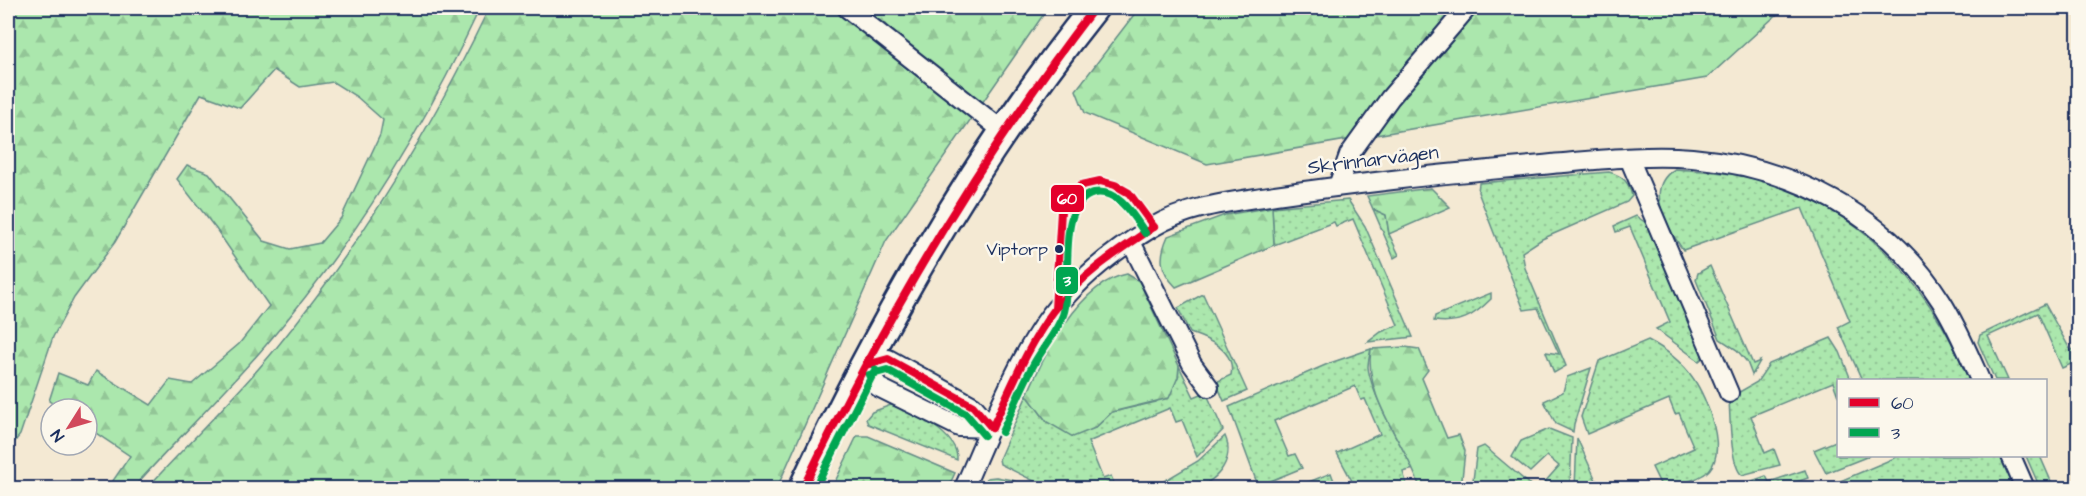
<svg xmlns="http://www.w3.org/2000/svg" width="2086" height="496" font-family="'Architects Daughter',sans-serif">
<style>
.grass{fill:url(#grass-dots);stroke:#638b86;stroke-width:1.5}
.forest{fill:url(#forest-firs);stroke:#638b86;stroke-width:1.5}
.lines{fill:none;stroke-linecap:round;stroke-linejoin:round}
.street-casing{stroke:#1b2f5e;stroke-width:22}
.primary-casing{stroke:#1b2f5e;stroke-width:32}
.street{stroke:#fbf7ec;stroke-width:18}
.primary{stroke:#fbf7ec;stroke-width:27}
.bus-1-casing{stroke:#fbf7ec;stroke-width:12}
.bus-2-casing{stroke:#fbf7ec;stroke-width:12}
.bus-1{stroke:#e4002b;stroke-width:8}
.bus-2{stroke:#00a651;stroke-width:8}
.bus-dot{fill:#1b2f5e;stroke:#fbf7ec;stroke-width:2}
.labels{text-anchor:middle;dominant-baseline:central;stroke-width:5;stroke-linejoin:round;paint-order:stroke}
.bus-label{font-size:18px;fill:#1b2f5e;stroke:#fbf7ec;text-anchor:end}
.street-label{font-size:20px;fill:#1b2f5e;stroke:#fbf7ec}
.line-badge{stroke:#fbf7ec;stroke-width:2}
.badge-label{font-size:16px;text-anchor:middle;font-weight:bold;fill:#fff}
</style>
<defs>
<pattern id="grass-dots" width="8" height="8" patternUnits="userSpaceOnUse" patternTransform="scale(1.5)"><rect width="8" height="8" fill="#abe7ad"/><path d="M2 2h.1M6 6h.1" fill="none" stroke="#93c697" stroke-width="1.8" stroke-linecap="round"/></pattern>
<pattern id="forest-firs" width="22" height="20" patternUnits="userSpaceOnUse" patternTransform="scale(1.5)"><rect width="22" height="20" fill="#abe7ad"/><path d="M5 1l3.5 6h-7zM16 11l3.5 6h-7z" fill="#93c697"/></pattern>
</defs>
<rect width="100%" height="100%" fill="#f4e9d3"/>
<filter id="ink" filterUnits="userSpaceOnUse"><feTurbulence type="fractalNoise" baseFrequency=".0167" numOctaves="2"/><feDisplacementMap in="SourceGraphic" scale="12" xChannelSelector="R" yChannelSelector="G"/><feConvolveMatrix kernelMatrix="1 2 1 2 8 2 1 2 1" color-interpolation-filters="sRGB"/></filter>
<g filter="url(#ink)">
<g class="grass">
<path d="M1675,169C1697,171 1721,171 1743,176C1854,200 1927,278 1969,380H1862L1838,327L1850,321L1802,208L1683,250C1667,227 1643,188 1675,169Z"/>
<path d="M1609,172C1623,176 1629,182 1632,196L1627,202L1542,239L1522,252L1525,268L1566,366L1554,373L1546,352L1559,354L1538,308L1524,310L1478,192L1479,183Z"/>
<polygon points="1348,200 1365,226 1413,337 1368,342 1381,332 1398,325 1353,219 1336,226 1334,222 1274,245 1272,207"/>
<polygon points="1373,209 1386,215 1389,234 1399,255 1394,258"/>
<polygon points="1636,216 1646,223 1704,357 1699,361 1656,329 1670,322 1630,227 1616,232 1614,226"/>
<polygon points="1710,266 1753,364 1760,361 1752,375 1747,362 1737,350 1720,339 1696,280 1698,273"/>
<path d="M1491,293V299C1473,317 1460,324 1434,321L1435,316Z"/>
<path d="M1203,294L1247,391L1224,401L1216,382L1231,375C1236,350 1208,339 1190,333L1178,308Z"/>
<polygon points="2045,304 2071,351 2078,345 2078,361 2062,368 2038,313 1988,336 2008,380 1995,380 1978,342 1980,335"/>
<path d="M1831,338L1840,352L1851,380H1838V396L1833,382L1751,416L1765,453L1774,449L1780,465L1742,475C1730,466 1730,414 1729,398L1757,382L1769,364Z"/>
<path d="M1648,340C1664,348 1683,363 1693,378C1707,398 1730,454 1706,473C1697,480 1680,484 1668,488H1662L1652,467L1694,448L1679,413L1675,414L1669,399L1587,434L1581,417L1599,361Z"/>
<path d="M1371,349C1370,354 1368,361 1368,367C1371,394 1400,445 1414,469L1403,472L1407,485L1405,488H1390L1352,481L1337,453L1380,434L1365,399L1361,400L1355,386L1274,421L1289,456L1295,454L1302,468L1263,484L1257,483L1229,407L1330,363Z"/>
<polygon points="1179,366 1194,397 1206,392 1223,430 1197,457 1182,420 1176,422 1170,408 1088,442 1103,479 1111,476 1116,488 1048,488 1000,464 999,459 1027,395 1047,422 1095,428 1112,412 1156,402 1178,377"/>
<polygon points="1591,368 1574,424 1573,432 1556,424 1544,401 1563,392 1567,377"/>
<path d="M891,405C912,411 959,434 957,460L868,424L866,419L872,412Z"/>
<polygon points="1549,429 1572,438 1570,488 1549,488 1543,484 1559,466 1547,456 1530,472 1512,457 1521,441"/>
<path d="M1225,436C1236,460 1215,486 1190,488C1181,490 1171,489 1161,488L1159,484L1198,461Z"/>
<polygon points="1577,438 1599,487 1575,488"/>
<polygon points="1838,440 1838,456 1869,456 1826,473 1814,450"/>
<polygon points="1484,446 1528,483 1534,488 1472,488 1477,449"/>
<polygon points="1899,456 2001,456 2015,488 1824,488"/>
<polygon points="2026,456 2040,456 2054,488 2040,488"/>
<path d="M1805,470L1808,478C1790,484 1773,492 1754,485L1752,481L1766,476L1769,482Z"/>
<polygon points="1331,473 1334,481 1333,488 1274,488 1291,481 1294,488"/>
<polygon points="996,477 1012,480 1030,488 982,488 987,478"/>
</g>
<g class="forest">
<path d="M8,8H480C424,128 353,244 266,345C223,395 176,440 133,488H108L130,456L87,427V409H61L49,401L58,373L88,385L96,371L151,405L170,380L192,384L239,344L269,306L216,229L177,179L187,165L209,173L264,241L290,249L320,243L341,218L380,135L383,120L357,97L333,82L300,87L274,70L240,108L201,94L115,242L74,298L53,337L20,435L8,450Z"/>
<path d="M489,8H1048L886,241L777,488H147C190,441 236,397 277,347C362,243 431,129 489,8Z"/>
<polygon points="1139,8 1784,8 1707,78 1207,164 1085,113 1076,90"/>
<polygon points="1431,188 1450,207 1389,234 1386,215 1373,209 1367,196"/>
<path d="M1272,207L1274,245L1176,287C1159,270 1159,256 1168,236L1225,215Z"/>
<path d="M1127,274L1139,281L1179,366L1178,377L1169,398L1112,412L1095,428L1073,437L1047,422L1027,395C1044,355 1080,282 1127,274Z"/>
<path d="M1405,347L1419,349L1428,370L1422,378L1447,438L1459,435L1465,451L1461,488H1420C1406,443 1363,398 1371,349Z"/>
<polygon points="857,436 868,436 955,473 948,488 832,488"/>
</g>
<g class="lines">
<defs>
<g id="street">
<polyline points="847,8 1003,131"/>
<polyline points="1629,158 1729,393"/>
<polyline points="1338,186 1349,155 1390,98 1467,8"/>
<polyline points="1131,242 1192,364 1209,387"/>
<polygon points="888,359 973,406 992,428 959,427 878,387 866,365"/>
<polyline points="2011,456 2025,488"/>
<path d="M964,488C988,434 1019,353 1056,308C1082,276 1118,248 1153,227C1190,205 1233,202 1275,195C1317,189 1359,184 1401,179C1451,173 1502,169 1552,164C1598,160 1646,154 1692,158C1793,167 1886,214 1941,301C1957,326 1968,353 1980,380"/>
</g>
<path id="primary" d="M803,488C881,322 979,152 1094,8"/>
</defs>
<use href="#street" class="street-casing"/>
<use href="#primary" class="primary-casing"/>
<use href="#street" class="street"/>
<use href="#primary" class="primary"/>
<defs>
<g id="bus-1">
<polyline points="1055,309 1061,211 1069,195 1082,185 1100,181 1115,185 1129,193 1154,227"/>
<polyline points="866,365 888,359 973,406 992,428"/>
<path d="M992,428C1011,388 1028,345 1055,309C1081,275 1118,251 1154,227"/>
<path d="M803,488C885,318 979,158 1094,8"/>
</g>
<g id="bus-2">
<polyline points="869,375 887,370 966,414 984,435"/>
<path d="M1002,432C1013,409 1022,385 1035,362C1044,346 1057,332 1063,315C1074,284 1054,203 1094,193C1118,188 1134,217 1145,233"/>
<polyline points="815,488 875,370"/>
</g>
</defs>
<use href="#bus-1" class="bus-1-casing"/>
<use href="#bus-2" class="bus-2-casing"/>
<use href="#bus-1" class="bus-1"/>
<use href="#bus-2" class="bus-2"/>
</g>
</g>
<circle class="bus-dot" cx="1059" cy="249" r="5"/>
<g class="labels">
<g class="bus-label">
<text x="1048" y="249">Viptorp</text>
</g>
<g class="street-label">
<text transform="translate(1373 160) rotate(-7)">Skrinnarvägen</text>
</g>
</g>
<g class="line-badge">
<rect x="1050" y="184" width="35" height="29" rx="6" fill="#e4002b"/>
<rect x="1055" y="266" width="24" height="29" rx="6" fill="#00a651"/>
</g>
<g class="badge-label">
<text x="1067" y="204">60</text>
<text x="1067" y="286">3</text>
</g>
<rect width="2086" height="496" fill="none" stroke="#fbf7ec" stroke-width="30"/>
<rect x="15" y="15" width="2056" height="466" fill="none" stroke="#1b2f5e" stroke-width="2" filter="url(#ink)"/>
<rect x="1837" y="379" width="210" height="78" fill="#fbf7ec" stroke="#a1a7b3" stroke-width="1.5"/>
<rect x="1849" y="398" width="30" height="9" fill="#e4002b" stroke="#a1a7b3" stroke-width="1.5"/>
<text x="1891" y="409" font-size="18" fill="#1b2f5e">60</text>
<rect x="1849" y="428" width="30" height="9" fill="#00a651" stroke="#a1a7b3" stroke-width="1.5"/>
<text x="1891" y="439" font-size="18" fill="#1b2f5e">3</text>
<g transform="translate(69 427) rotate(233)"><circle r="28" fill="#fbf7ec" stroke="#a1a7b3" stroke-width="1.5"/>
<path d="M0-4.5L10 22L0 15L-10 22Z" fill="#d1495b"/>
<text y="-9" font-size="16" font-weight="bold" text-anchor="middle" fill="#1b2f5e">N</text>
</g>
</svg>
